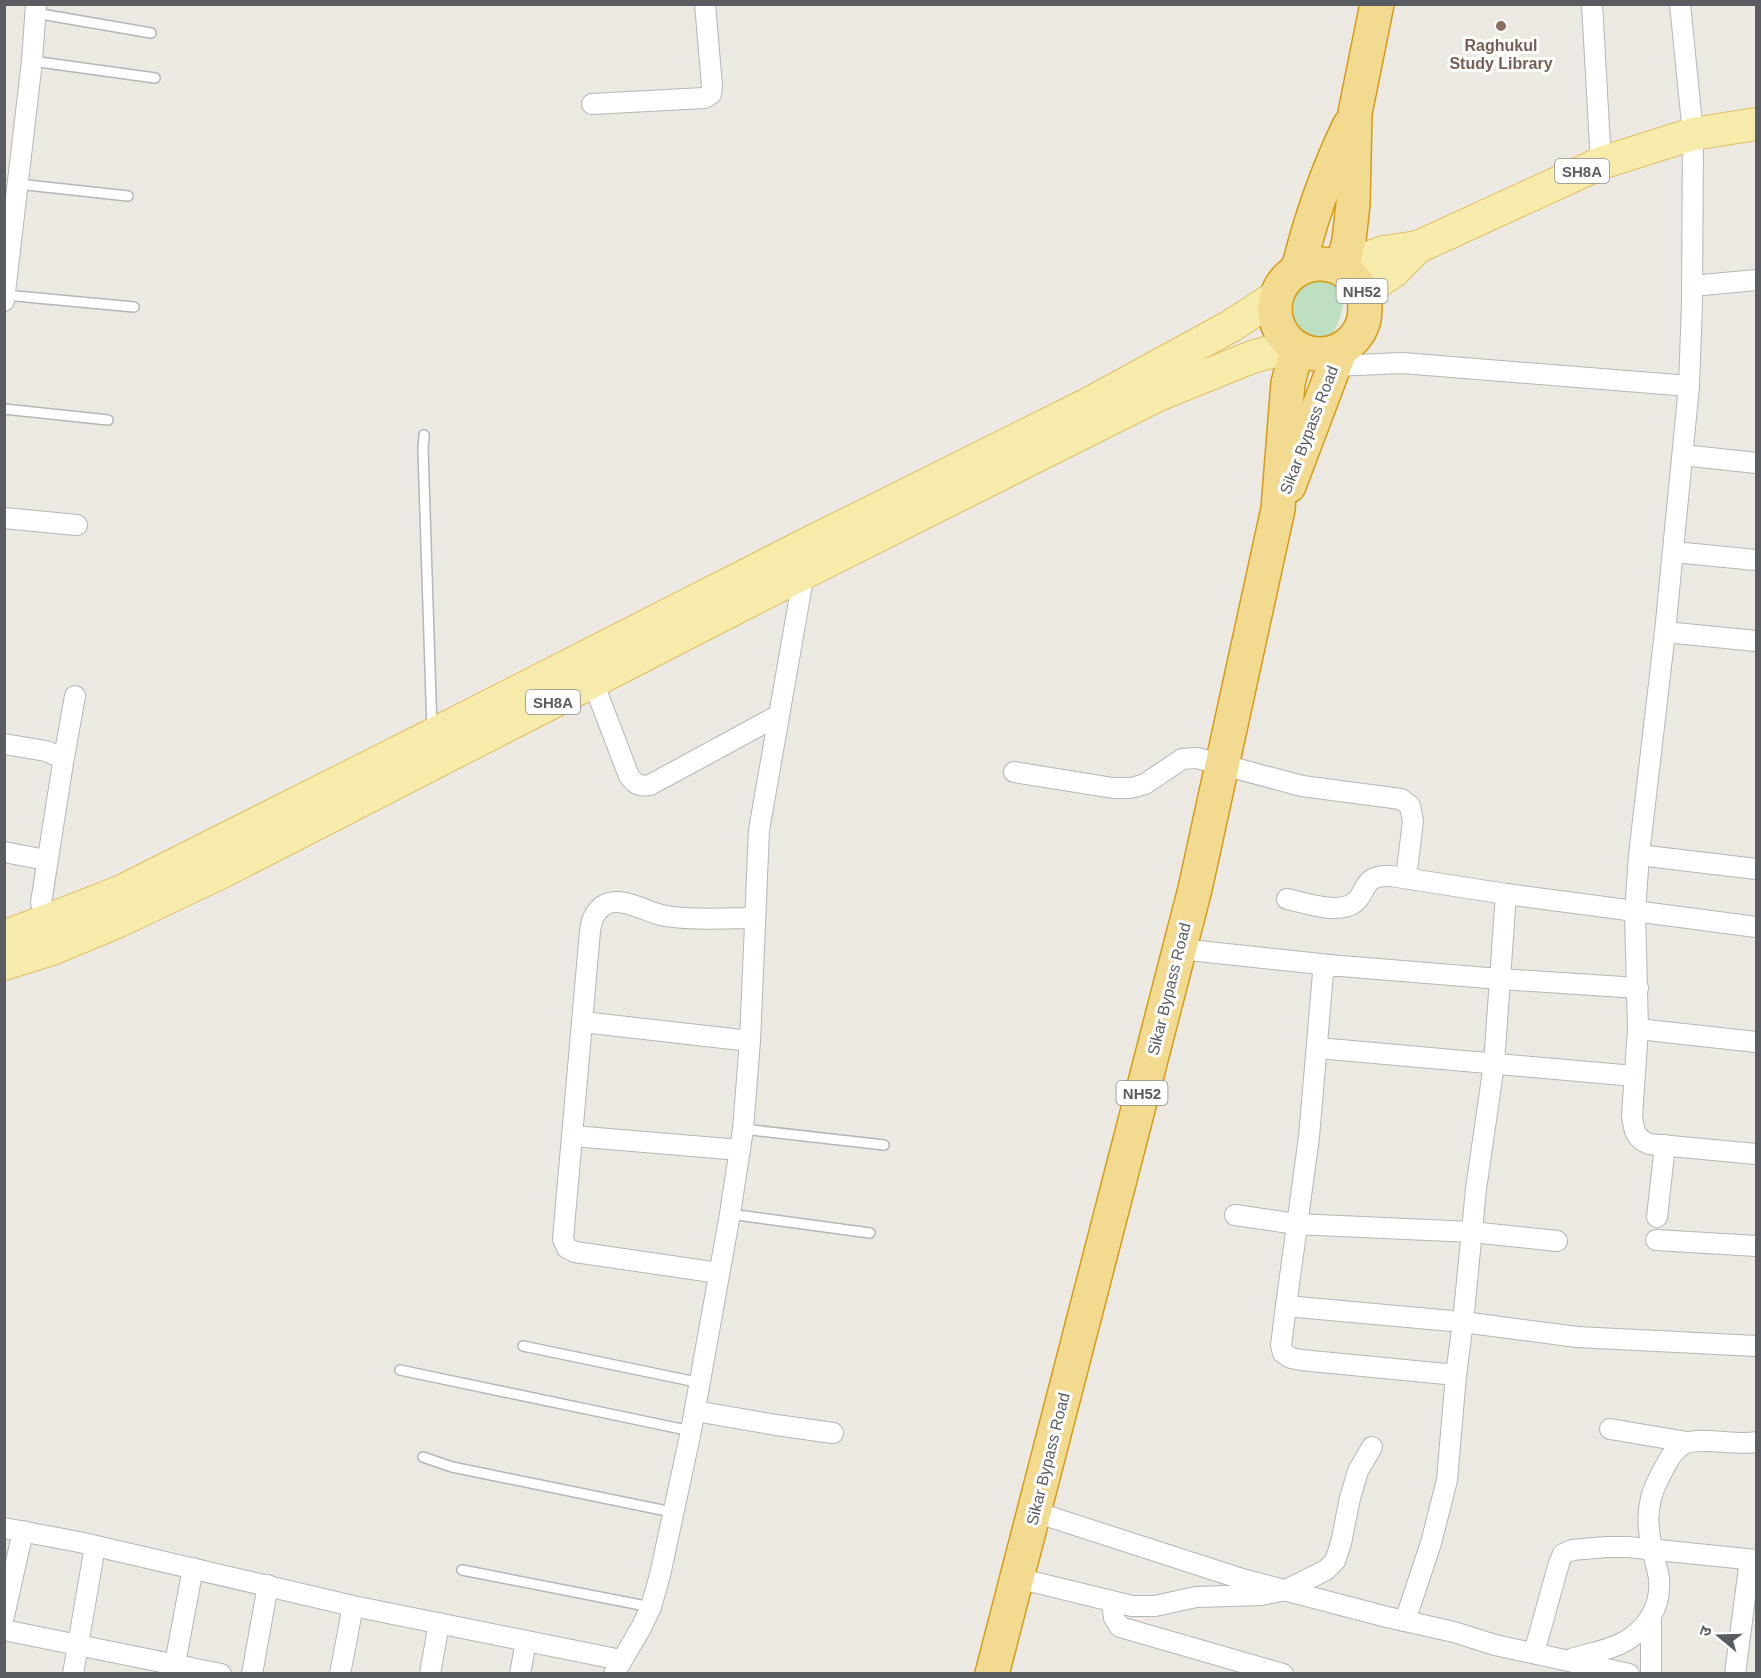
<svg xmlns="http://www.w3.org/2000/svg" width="1761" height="1678" font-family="Helvetica,'Noto Sans Devanagari',sans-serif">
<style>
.green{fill:#bfe0c0}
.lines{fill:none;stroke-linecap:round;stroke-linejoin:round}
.lane-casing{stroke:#b3b6ba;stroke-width:12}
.street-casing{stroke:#b3b6ba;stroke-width:22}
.primary-casing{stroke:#e2c062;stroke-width:34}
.highway-casing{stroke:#d69c16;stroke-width:36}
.lane{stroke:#fff;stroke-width:9}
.street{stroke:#fff;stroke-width:20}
.primary{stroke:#f6ebaa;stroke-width:32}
.highway{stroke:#f2da91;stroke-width:33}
.education-dot{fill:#8d6e63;stroke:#fff;stroke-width:2}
.labels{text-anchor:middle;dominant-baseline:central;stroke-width:6;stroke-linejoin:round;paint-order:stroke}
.shield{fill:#fff;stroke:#8b8d90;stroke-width:1.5}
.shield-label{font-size:15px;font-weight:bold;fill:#595c60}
.education-label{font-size:16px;font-weight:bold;fill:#785e54;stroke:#fff}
.street-label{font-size:16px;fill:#595c60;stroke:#fff}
</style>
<rect width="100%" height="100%" fill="#ebe9e1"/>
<path class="green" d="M1310,266C1322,266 1336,268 1343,281C1349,293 1338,335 1325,342C1322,344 1316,345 1312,346L1289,334L1285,319L1295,276Z"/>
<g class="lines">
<defs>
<g id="lane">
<polyline points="35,13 151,33"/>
<polyline points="32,61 155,78"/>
<polyline points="18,184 128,196"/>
<polyline points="5,295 134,307"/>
<polyline points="4,409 108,420"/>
<polyline points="424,435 423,449 432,730"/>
<polyline points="743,1129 884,1145"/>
<polyline points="730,1214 870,1233"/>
<polyline points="523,1346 701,1383"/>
<polyline points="400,1370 691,1431"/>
<polyline points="423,1457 452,1467 672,1512"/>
<polyline points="462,1570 651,1607"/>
</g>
<g id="street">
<polyline points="1592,4 1601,163"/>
<path d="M1680,4L1693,134L1692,303L1689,386L1665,632L1639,855L1635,912L1638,1029L1632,1116C1634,1131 1635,1138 1649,1144L1756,1154"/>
<polyline points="592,104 704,98 711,94 712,86 705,4"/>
<polyline points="1692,286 1756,280"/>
<polyline points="4,301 32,61 36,4"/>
<polyline points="1334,366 1402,363 1689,386"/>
<polyline points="1683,455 1756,463"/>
<polyline points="4,518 77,525"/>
<polyline points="1674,552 1756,560"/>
<polyline points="1665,632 1756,641"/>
<path d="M593,682L629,776C635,784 639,787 650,785L779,715"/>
<polyline points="4,744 46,751 62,758 63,763 41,903 52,929"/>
<polyline points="63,763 75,696"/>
<polyline points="1014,772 1113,788 1131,788 1145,784 1182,759 1197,758 1302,786 1401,799 1410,806 1413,821 1406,878"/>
<polyline points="4,852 46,860"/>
<polyline points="1639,855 1756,869"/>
<path d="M1287,899C1305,903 1331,912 1348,906C1370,898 1357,874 1391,876L1506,894L1756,927"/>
<polyline points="1180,949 1339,966"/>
<polyline points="583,1022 750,1041"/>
<polyline points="1638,1029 1756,1042"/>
<polyline points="1318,1048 1634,1076"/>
<polyline points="573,1136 740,1150"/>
<polyline points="1235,1215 1296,1224 1472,1232 1557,1241"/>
<polyline points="1657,1217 1665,1145"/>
<polyline points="1656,1240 1756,1246"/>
<path d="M719,1273L575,1252L567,1248L563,1239L590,931C591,921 595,910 606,904C622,897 645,911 661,915C688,921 727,918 755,918"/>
<polyline points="1286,1306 1463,1322 1577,1337 1756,1346"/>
<polyline points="1456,1375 1301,1360 1291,1358 1283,1353 1281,1345 1286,1306 1309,1137 1323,973 1330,966 1341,966 1500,979 1638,988"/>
<polyline points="695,1411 776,1425 833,1433"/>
<polyline points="1610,1429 1687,1442"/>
<polyline points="1035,1512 1242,1579 1387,1617 1454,1632 1495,1645 1629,1674"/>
<polyline points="4,1528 79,1542 353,1606 621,1660"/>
<polyline points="1017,1578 1132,1606 1155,1606 1196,1597 1261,1595 1286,1590 1326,1570 1335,1561 1341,1543 1350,1498 1358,1471 1372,1447"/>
<polyline points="1112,1602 1114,1618 1120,1627 1283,1674"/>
<polyline points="4,1616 23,1531"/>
<polyline points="1651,1620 1651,1674"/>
<polyline points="1405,1621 1431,1543 1447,1480 1456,1375 1463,1322 1476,1189 1494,1064 1506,894"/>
<polyline points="4,1630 221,1674"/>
<polyline points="1534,1653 1559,1563 1563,1554 1572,1550 1606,1547 1628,1547 1756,1560"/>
<path d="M1571,1659C1587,1654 1605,1651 1620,1644C1645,1632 1662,1608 1659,1578C1656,1562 1650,1546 1649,1529C1647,1511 1651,1492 1660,1476C1666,1465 1672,1450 1684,1444C1697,1436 1738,1446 1756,1442"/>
<polyline points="73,1674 95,1546"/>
<polyline points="173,1674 193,1568"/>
<polyline points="252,1674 268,1585"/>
<polyline points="340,1674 353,1606"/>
<polyline points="430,1674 439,1623"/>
<polyline points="520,1674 526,1641"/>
<polyline points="614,1674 641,1628 651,1607 660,1575 691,1431 730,1214 743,1129 750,1041 759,830 804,573"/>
<polyline points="1735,1674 1750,1560"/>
</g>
<g id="primary">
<polyline points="1348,273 1358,263 1373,256 1384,252 1418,247 1601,163 1693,134 1756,124"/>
<polyline points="1362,292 1393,272 1418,247"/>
<polyline points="4,937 120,892 432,735 809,543 1090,403 1231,326 1277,296"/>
<polyline points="4,964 52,949 119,921 220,873 804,573 1156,396 1252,357 1293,346"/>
</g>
<g id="highway">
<circle cx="1320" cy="309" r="45"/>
<polyline points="1342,268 1349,240 1353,204 1355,113 1377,4"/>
<path d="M1298,270C1310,220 1327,172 1349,126"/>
<polyline points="1289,486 1340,351"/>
<polyline points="992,1674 1195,889 1278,509 1288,383 1297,349"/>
</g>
</defs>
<use href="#lane" class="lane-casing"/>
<use href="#street" class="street-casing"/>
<use href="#primary" class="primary-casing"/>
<use href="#highway" class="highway-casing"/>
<use href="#lane" class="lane"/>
<use href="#street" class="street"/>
<use href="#primary" class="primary"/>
<use href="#highway" class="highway"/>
</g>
<circle class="education-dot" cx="1501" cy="26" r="6"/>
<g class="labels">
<g class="shield">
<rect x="1555" y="159" width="54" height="24" rx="4.5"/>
<rect x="1336.5" y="279" width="51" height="24" rx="4.5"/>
<rect x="526" y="690" width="54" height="24" rx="4.5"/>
<rect x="1116.5" y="1081" width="51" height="24" rx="4.5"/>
</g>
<g class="shield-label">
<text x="1582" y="171">SH8A</text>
<text x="1362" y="291">NH52</text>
<text x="553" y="702">SH8A</text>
<text x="1142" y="1093">NH52</text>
</g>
<g class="education-label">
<text x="1501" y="45">Raghukul<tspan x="1501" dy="18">Study Library</tspan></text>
</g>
<g class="street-label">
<text transform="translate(1309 430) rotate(-69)">Sikar Bypass Road</text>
<text transform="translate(1169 989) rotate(-76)">Sikar Bypass Road</text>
<text transform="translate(1048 1459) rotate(-76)">Sikar Bypass Road</text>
</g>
</g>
<rect width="1761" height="1678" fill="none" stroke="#595c60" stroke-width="12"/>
<g transform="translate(1719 1636) rotate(289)" stroke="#ffffff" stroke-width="4.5" paint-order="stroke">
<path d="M0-4.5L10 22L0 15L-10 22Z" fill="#595c60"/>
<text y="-9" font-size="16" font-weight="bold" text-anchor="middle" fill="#595c60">उ</text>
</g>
</svg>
